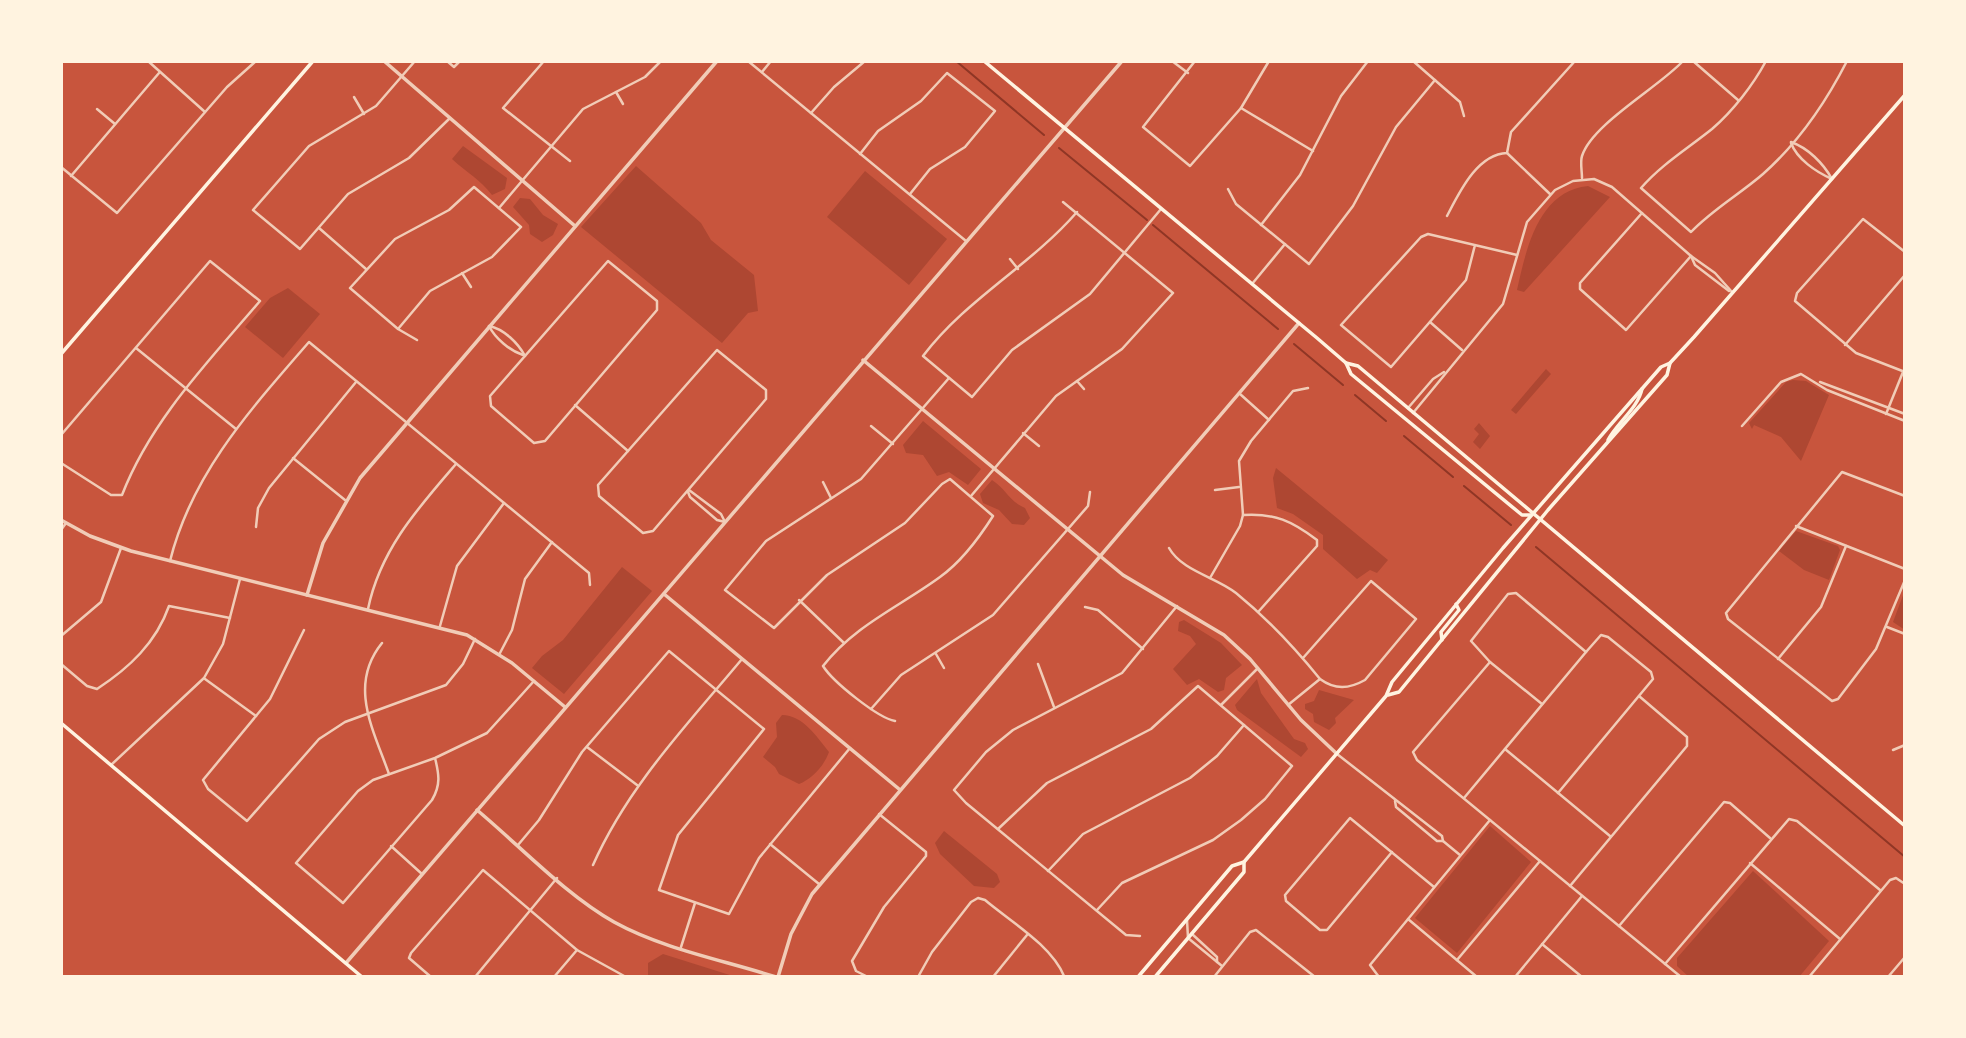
<svg xmlns="http://www.w3.org/2000/svg" width="1966" height="1038" font-family="Lato,sans-serif">
<style>
.green{fill:#ae4732}
.lines{fill:none;stroke-linecap:round;stroke-linejoin:round}
.stream{stroke:#8f3625;stroke-width:2}
.minor{stroke:#f1ccb7;stroke-width:2.5}
.tertiary{stroke:#f1ccb7;stroke-width:3.5}
.secondary{stroke:#fff3e0;stroke-width:3.5}
</style>
<rect width="100%" height="100%" fill="#c8553d"/>
<g class="green">
<path d="M463,146L507,178L505,189L492,195C481,180 466,172 452,159Z"/>
<polygon points="636,166 701,223 711,240 754,275 758,311 748,313 722,343 581,227"/>
<polygon points="865,171 947,239 909,285 827,217"/>
<path d="M1588,186L1610,197L1524,292L1517,290C1526,250 1538,191 1588,186Z"/>
<polygon points="520,198 530,199 543,215 558,224 553,235 542,242 530,234 529,225 513,207"/>
<polygon points="288,288 320,314 283,358 245,327 270,298"/>
<polygon points="1546,369 1551,374 1516,414 1511,410"/>
<polygon points="1793,380 1806,381 1829,395 1801,461 1781,437 1754,425 1752,429 1749,423 1786,382"/>
<polygon points="923,421 981,469 968,485 949,472 937,476 923,455 906,453 903,445"/>
<polygon points="1479,423 1490,436 1480,449 1473,442 1479,434 1474,429"/>
<polygon points="1276,468 1388,560 1377,573 1370,570 1357,579 1323,549 1323,535 1293,514 1277,508 1273,478"/>
<path d="M992,480C1006,489 1009,501 1025,508L1030,518L1024,525L1012,524L999,510L983,503L980,494Z"/>
<polygon points="1796,531 1838,546 1840,550 1829,580 1804,570 1779,551"/>
<polygon points="622,567 652,591 564,694 532,668 542,656 563,640"/>
<polygon points="1905,590 1905,630 1893,622"/>
<polygon points="1184,620 1221,643 1242,665 1226,678 1224,690 1218,692 1199,679 1187,685 1173,669 1196,644 1190,636 1178,631 1179,622"/>
<polygon points="1257,679 1261,693 1294,739 1305,743 1308,749 1301,757 1237,710 1235,705"/>
<polygon points="1319,690 1354,700 1335,718 1336,723 1329,730 1314,722 1313,714 1305,709 1305,704 1314,701"/>
<path d="M782,715C803,715 817,737 829,752C824,766 812,779 799,784L779,774L775,767L763,757L777,737L776,723Z"/>
<polygon points="1490,826 1531,862 1457,953 1415,918"/>
<polygon points="944,831 997,874 1000,882 994,888 974,886 940,854 935,843"/>
<polygon points="1753,871 1829,941 1799,977 1689,977 1677,966 1677,958"/>
<polygon points="663,954 736,977 648,977 648,963"/>
</g>
<g class="lines">
<g class="stream">
<polyline points="956,61 1044,135"/>
<polyline points="1059,148 1147,220"/>
<polyline points="1153,225 1278,329"/>
<polyline points="1294,344 1343,385"/>
<polyline points="1355,395 1386,421"/>
<polyline points="1404,436 1453,477"/>
<polyline points="1464,486 1511,525"/>
<polyline points="1536,547 1905,857"/>
</g>
<g class="minor">
<polyline points="148,61 205,112"/>
<polyline points="415,61 376,106 309,146 253,210 300,249 348,194 409,158 450,118"/>
<polyline points="447,61 454,67 460,61"/>
<polyline points="544,61 503,108 570,161"/>
<polyline points="748,61 966,241"/>
<polyline points="1172,61 1188,73"/>
<polyline points="1195,61 1143,127 1190,166 1241,108 1269,61"/>
<polyline points="1413,61 1460,102 1464,116"/>
<polyline points="1693,61 1738,100"/>
<path d="M1766,61C1753,85 1733,111 1712,129C1687,149 1662,164 1641,188L1691,232C1713,209 1740,194 1763,174C1798,143 1826,102 1847,61"/>
<polyline points="762,72 771,61"/>
<polyline points="616,92 623,104"/>
<polyline points="354,97 364,114"/>
<polyline points="1241,108 1313,151"/>
<polyline points="97,109 115,124"/>
<polyline points="811,113 834,87 865,61"/>
<path d="M1791,142C1808,148 1823,163 1832,179"/>
<path d="M1791,143C1797,159 1816,172 1832,179"/>
<polyline points="1507,153 1550,194"/>
<polyline points="860,154 878,131 921,101 947,73 995,111 965,147 930,169 910,194"/>
<polyline points="61,167 117,213 227,87 256,61"/>
<polyline points="71,176 159,73"/>
<path d="M1582,178C1582,171 1580,162 1582,156C1592,124 1659,87 1683,61"/>
<polyline points="1228,189 1236,204 1309,264 1353,206 1396,127 1435,80"/>
<polyline points="499,208 583,109 645,77 661,61"/>
<path d="M1077,212C1030,266 966,299 923,356L972,397L1012,350L1090,294L1161,209"/>
<polyline points="1642,213 1580,283 1580,289 1626,330 1691,256"/>
<path d="M1447,216C1459,193 1477,154 1507,153L1511,132L1575,61"/>
<polyline points="1261,225 1300,175 1341,96 1368,61"/>
<polyline points="319,228 366,269"/>
<polyline points="1475,245 1466,280 1391,367 1341,325 1421,237 1428,234 1517,255"/>
<polyline points="61,250 61,260"/>
<polyline points="1905,252 1863,219 1797,293 1795,301 1856,353 1905,372"/>
<polyline points="1691,256 1695,265 1729,291"/>
<polyline points="1010,259 1018,269"/>
<polygon points="608,261 657,301 657,310 545,441 534,443 491,406 490,396"/>
<polyline points="462,273 471,287"/>
<polyline points="1252,284 1285,244"/>
<polyline points="1430,322 1462,350"/>
<path d="M489,326C504,329 518,343 525,356"/>
<path d="M489,326C495,338 510,351 523,355"/>
<polyline points="398,329 430,291 492,257 521,227 474,187 449,210 395,239 350,288 398,329 417,340"/>
<polyline points="1845,345 1905,275"/>
<polyline points="136,348 236,429"/>
<polygon points="717,350 766,390 766,399 653,531 643,533 599,496 598,485"/>
<polyline points="1077,381 1084,389"/>
<polyline points="1820,382 1905,414"/>
<polyline points="1240,394 1269,420"/>
<polyline points="575,405 628,451"/>
<polyline points="1408,408 1433,379 1444,372"/>
<polyline points="1413,413 1503,304 1527,222 1555,190 1573,181 1594,179 1612,187 1691,256 1715,273 1732,292"/>
<polyline points="1886,414 1903,372"/>
<polyline points="871,426 893,444"/>
<polyline points="1742,426 1781,382 1801,374 1827,390 1905,421"/>
<polyline points="1023,433 1039,446"/>
<path d="M61,435L210,261L260,301C208,362 151,420 122,495H111L61,463"/>
<polyline points="293,458 345,500"/>
<polyline points="823,482 831,498"/>
<polyline points="689,490 721,514 725,522"/>
<polyline points="1215,490 1239,487"/>
<polyline points="688,492 690,497 717,520 725,522"/>
<polyline points="971,496 1056,396 1122,349 1173,293 1063,202"/>
<polyline points="1905,496 1842,472 1726,613 1728,619 1832,701 1838,699 1876,649 1905,580"/>
<path d="M1243,515C1275,513 1292,521 1317,540V546L1259,611"/>
<polyline points="1796,526 1905,569"/>
<polyline points="256,527 258,508 269,488 356,382"/>
<polyline points="61,530 66,523"/>
<path d="M1169,548C1182,571 1216,577 1236,593C1268,619 1294,647 1320,679C1335,690 1349,689 1365,680L1416,619L1371,581L1303,658"/>
<path d="M170,561C192,473 251,409 309,342L589,573L590,585"/>
<polyline points="1210,578 1240,526 1243,515 1239,461 1251,441 1293,391 1308,388"/>
<polyline points="799,600 844,643"/>
<polyline points="1085,607 1098,610 1143,649"/>
<path d="M368,609C380,550 418,508 456,464"/>
<polyline points="440,626 457,566 504,503"/>
<polyline points="1887,627 1905,634"/>
<polyline points="304,630 270,699 203,780 208,789 247,821 319,739 345,722 446,685 463,664 475,639"/>
<polyline points="61,636 101,602 121,548"/>
<path d="M382,643C348,685 373,729 389,774"/>
<polyline points="500,653 512,630 525,579 552,542"/>
<polyline points="936,654 944,668"/>
<polyline points="1778,659 1821,607 1846,546"/>
<polyline points="1490,662 1413,752 1417,760 1681,977"/>
<path d="M61,664L87,686L97,689C129,668 156,643 169,606L230,618"/>
<polyline points="1038,664 1054,707"/>
<polyline points="205,679 256,716"/>
<polyline points="1542,704 1490,662 1471,641 1508,594 1516,593 1586,652"/>
<polyline points="1221,705 1258,668"/>
<polyline points="1288,705 1320,679"/>
<polyline points="871,709 901,675 993,615 1088,506 1090,492"/>
<path d="M895,721C878,718 833,682 823,666C855,625 899,607 940,577C961,562 979,538 993,516L950,479L942,484L905,523L827,575L774,628L725,590L766,541L861,479L949,378"/>
<polyline points="587,747 637,785"/>
<polyline points="1505,749 1610,836"/>
<polyline points="1893,750 1905,745"/>
<polyline points="1337,754 1442,836 1443,841 1460,855"/>
<path d="M435,758C439,774 441,785 432,800L343,903L296,863L358,791L373,780L435,758L487,733L534,681"/>
<polyline points="111,765 204,678 223,644 240,579"/>
<polyline points="1464,798 1586,652 1601,635 1608,637 1651,672 1653,679 1558,793"/>
<polyline points="1395,801 1396,807 1437,841 1443,841"/>
<polyline points="998,829 1047,783 1151,729 1198,686 1292,766 1265,799 1241,820 1213,840 1122,883 1097,910"/>
<polyline points="770,844 819,884"/>
<polyline points="518,845 539,820 582,752 669,651 764,729 678,835 659,890 729,914 759,858 850,748"/>
<polyline points="391,846 422,874"/>
<polyline points="1392,852 1327,930 1320,930 1286,901 1285,895 1350,818 1434,887"/>
<polyline points="1750,863 1840,939"/>
<path d="M593,865C628,786 687,725 742,659"/>
<polyline points="1048,871 1083,834 1190,778 1217,756 1244,725"/>
<polyline points="1570,886 1687,746 1687,737 1639,696"/>
<polyline points="1408,919 1477,977"/>
<polyline points="1187,920 1188,938 1222,966"/>
<polyline points="1619,926 1724,802 1730,803 1770,838"/>
<polyline points="1192,934 1217,957 1217,962"/>
<polyline points="1140,936 1126,935 966,803 954,790 986,752 1013,730 1122,673 1177,606"/>
<polyline points="1542,944 1582,977"/>
<polyline points="681,947 695,903"/>
<polyline points="1457,960 1540,861"/>
<polyline points="1665,964 1789,819 1797,821 1880,890"/>
<polyline points="431,977 409,958 411,953 483,870 577,950 626,977"/>
<polyline points="475,977 557,878"/>
<polyline points="554,977 577,950"/>
<polyline points="868,977 856,971 852,961 884,907 926,856 926,852 879,814"/>
<path d="M918,977L932,952L971,902L978,898L985,900C1011,922 1051,945 1064,976"/>
<polyline points="993,977 1027,935"/>
<polyline points="1214,977 1250,932 1256,930 1315,977"/>
<polyline points="1379,977 1370,965 1490,820"/>
<polyline points="1515,977 1582,896"/>
<polyline points="1809,977 1890,880 1896,878 1905,884"/>
<polyline points="1888,977 1905,957"/>
</g>
<g class="tertiary">
<polyline points="384,61 575,226"/>
<polyline points="863,360 1123,575 1224,635 1250,659 1301,720 1337,754"/>
<polyline points="61,520 90,536 131,551 467,635 512,663 565,707"/>
<polyline points="664,594 899,789"/>
<polyline points="307,595 323,543 360,478 717,61"/>
<path d="M477,810C520,846 566,895 614,922C663,949 723,960 776,977"/>
<polyline points="346,963 1122,61"/>
<polyline points="778,977 791,934 812,894 1299,323"/>
</g>
<g class="secondary">
<polyline points="984,61 1317,338 1346,363 1351,374 1522,515 1531,515"/>
<polyline points="61,354 313,61"/>
<polyline points="1346,363 1358,366 1905,826"/>
<path d="M1608,440C1617,423 1638,408 1642,389"/>
<polyline points="1442,640 1441,632 1459,610 1456,604"/>
<polyline points="1388,695 1399,692 1548,510 1667,375 1670,363"/>
<polyline points="61,723 362,977"/>
<polyline points="1138,977 1232,866 1244,862 1386,696 1392,682 1503,548 1661,367 1670,363 1694,337 1905,95"/>
<polyline points="1155,977 1244,872 1244,862"/>
</g>
</g>
<rect width="1966" height="1038" fill="none" stroke="#fff3e0" stroke-width="126"/>
</svg>
